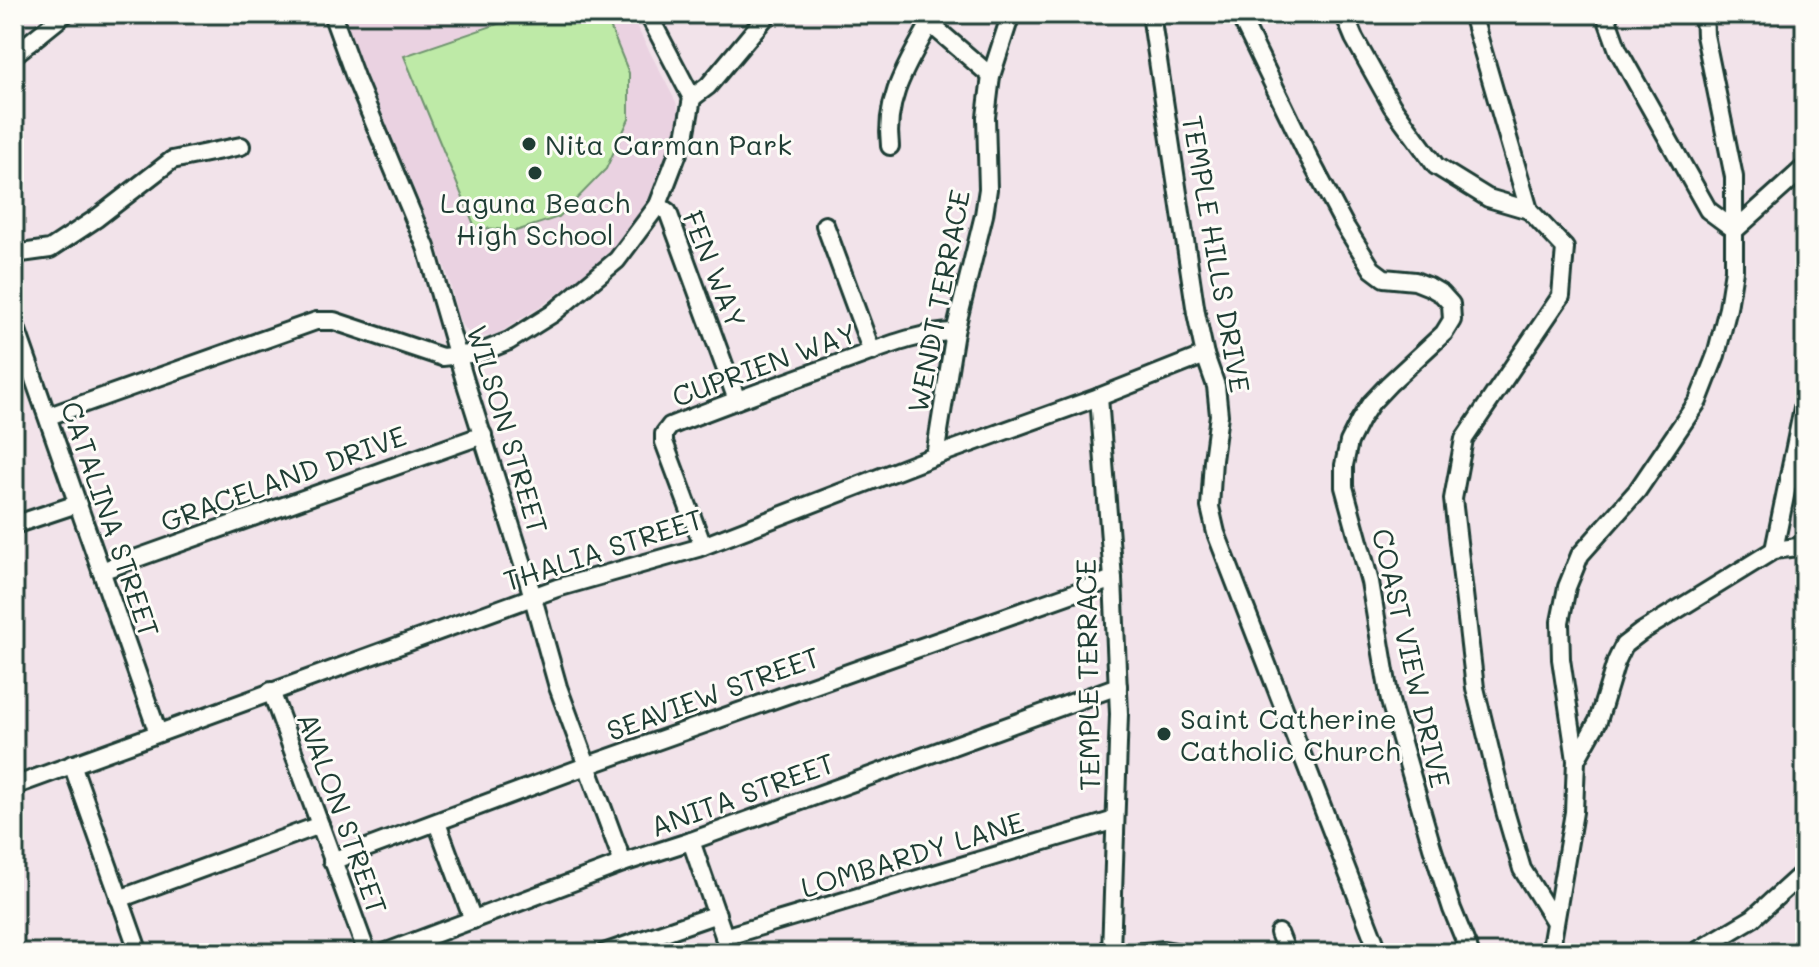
<svg xmlns="http://www.w3.org/2000/svg" width="1819" height="967" font-family="Mali,sans-serif">
<style>
.built{fill:#ead2e1}
.pitch{fill:#beeaa7;stroke:#6e946e;stroke-width:2}
.lines{fill:none;stroke-linecap:round;stroke-linejoin:round}
.minor-casing{stroke:#1f3d34;stroke-width:22}
.minor{stroke:#fdfcf7;stroke-width:16}
.poi-dot{fill:#1f3d34;stroke:#fdfcf7;stroke-width:3}
.labels{text-anchor:middle;dominant-baseline:central;stroke-width:6;stroke-linejoin:round;paint-order:stroke}
.poi-label{font-size:28px;fill:#1f3d34;stroke:#fdfcf7;text-anchor:start}
.street-label{font-size:28px;fill:#1f3d34;stroke:#fdfcf7}
</style>
<rect width="100%" height="100%" fill="#f2e3ea"/>
<filter id="ink" filterUnits="userSpaceOnUse"><feTurbulence type="fractalNoise" baseFrequency=".0125" numOctaves="2"/><feDisplacementMap in="SourceGraphic" scale="16" xChannelSelector="R" yChannelSelector="G"/><feConvolveMatrix kernelMatrix="1 2 1 2 8 2 1 2 1" color-interpolation-filters="sRGB"/></filter>
<g filter="url(#ink)">
<polygon class="built" points="344,14 630,14 676,102 679,112 675,140 660,181 635,220 610,250 589,270 547,302 501,332 491,336 474,337 462,326 458,317 449,279 436,242 352,41"/>
<polygon class="pitch" points="527,14 605,14 629,73 629,119 606,169 559,217 516,231 475,227 404,56"/>
<g class="lines">
<defs>
<g id="minor">
<polyline points="332,14 355,77 426,247 465,381 528,580 558,687 623,863"/>
<polyline points="919,14 991,76"/>
<polyline points="1151,14 1196,313 1205,355 1216,386 1219,415 1213,460 1210,507 1216,533 1379,953"/>
<polyline points="1239,14 1309,158 1345,226 1372,269 1384,278 1415,281 1430,287 1442,294 1451,304 1452,320 1444,333 1389,384 1371,403 1360,420 1349,442 1344,465 1344,487 1370,582 1390,701 1432,847 1452,909 1470,953"/>
<polyline points="1344,14 1354,38 1392,106 1436,166 1488,198 1529,210"/>
<polyline points="1472,14 1529,210 1565,248 1561,296 1464,439 1453,499 1475,688 1505,811 1522,869 1555,922"/>
<polyline points="1605,14 1618,50 1708,210 1735,230 1805,167"/>
<polyline points="14,55 65,14"/>
<polyline points="692,98 708,86 768,14"/>
<path d="M890,146C884,98 908,64 930,23"/>
<polyline points="658,205 668,212 737,400"/>
<polyline points="825,225 872,352"/>
<polyline points="14,254 50,249 97,218 172,160 241,146"/>
<polyline points="14,322 158,733"/>
<polyline points="1099,397 1113,579 1119,714 1111,953"/>
<polyline points="49,416 316,321 334,321 442,357 479,353 509,341 552,314 617,260 658,205 686,132 692,98 648,14"/>
<polyline points="935,456 955,332 984,215 988,189 986,117 991,76 1011,14"/>
<polyline points="14,525 77,504"/>
<path d="M703,546L664,442V434L670,426C725,404 781,384 837,364C875,351 915,332 955,332"/>
<polyline points="1774,550 1805,398"/>
<polyline points="101,571 483,435"/>
<polyline points="271,691 367,953"/>
<polyline points="1576,760 1598,721 1616,662 1624,645 1641,632 1774,550 1805,546"/>
<polyline points="72,764 139,953"/>
<polyline points="14,786 557,588 698,548 935,456 1099,397 1205,355"/>
<polyline points="437,823 473,920"/>
<polyline points="691,841 730,953"/>
<polyline points="332,861 586,766 1113,579"/>
<polyline points="119,899 320,825"/>
<polyline points="1279,933 1287,953"/>
<polyline points="724,937 1115,820"/>
<polyline points="384,953 623,863 691,841 1118,686"/>
<polyline points="604,953 717,914"/>
<polyline points="1134,953 1164,950 1182,953"/>
<polyline points="1550,953 1574,812 1576,760 1561,659 1560,622 1567,587 1580,555 1637,491 1698,401 1716,355 1728,308 1734,270 1734,177 1705,35 1704,14"/>
<polyline points="1694,953 1753,918 1805,871"/>
</g>
</defs>
<use href="#minor" class="minor-casing"/>
<use href="#minor" class="minor"/>
</g>
</g>
<g class="poi-dot">
<circle cx="529" cy="144" r="8"/>
<circle cx="535" cy="173" r="8"/>
<circle cx="1164" cy="734" r="8"/>
</g>
<g class="labels">
<g class="poi-label">
<text x="545" y="144">Nita Carman Park</text>
<text x="535" y="202" text-anchor="middle">Laguna Beach<tspan x="535" dy="32">High School</tspan></text>
<text x="1180" y="718">Saint Catherine<tspan x="1180" dy="32">Catholic Church</tspan></text>
</g>
<g class="street-label">
<text transform="translate(1217 254) rotate(80)">TEMPLE HILLS DRIVE</text>
<text transform="translate(715 269) rotate(68)">FEN WAY</text>
<text transform="translate(938 301) rotate(-79)">WENDT TERRACE</text>
<text transform="translate(764 364) rotate(-20)">CUPRIEN WAY</text>
<text transform="translate(508 429) rotate(73)">WILSON STREET</text>
<text transform="translate(283 478) rotate(-20)">GRACELAND DRIVE</text>
<text transform="translate(111 519) rotate(71)">CATALINA STREET</text>
<text transform="translate(603 549) rotate(-18)">THALIA STREET</text>
<text transform="translate(1412 658) rotate(77)">COAST VIEW DRIVE</text>
<text transform="translate(1087 675) rotate(-91)">TEMPLE TERRACE</text>
<text transform="translate(713 693) rotate(-20)">SEAVIEW STREET</text>
<text transform="translate(742 794) rotate(-20)">ANITA STREET</text>
<text transform="translate(343 813) rotate(70)">AVALON STREET</text>
<text transform="translate(912 854) rotate(-17)">LOMBARDY LANE</text>
</g>
</g>
<rect width="1819" height="967" fill="none" stroke="#fdfcf7" stroke-width="48"/>
<rect x="24" y="24" width="1771" height="919" fill="none" stroke="#1f3d34" stroke-width="3" filter="url(#ink)"/>
</svg>
